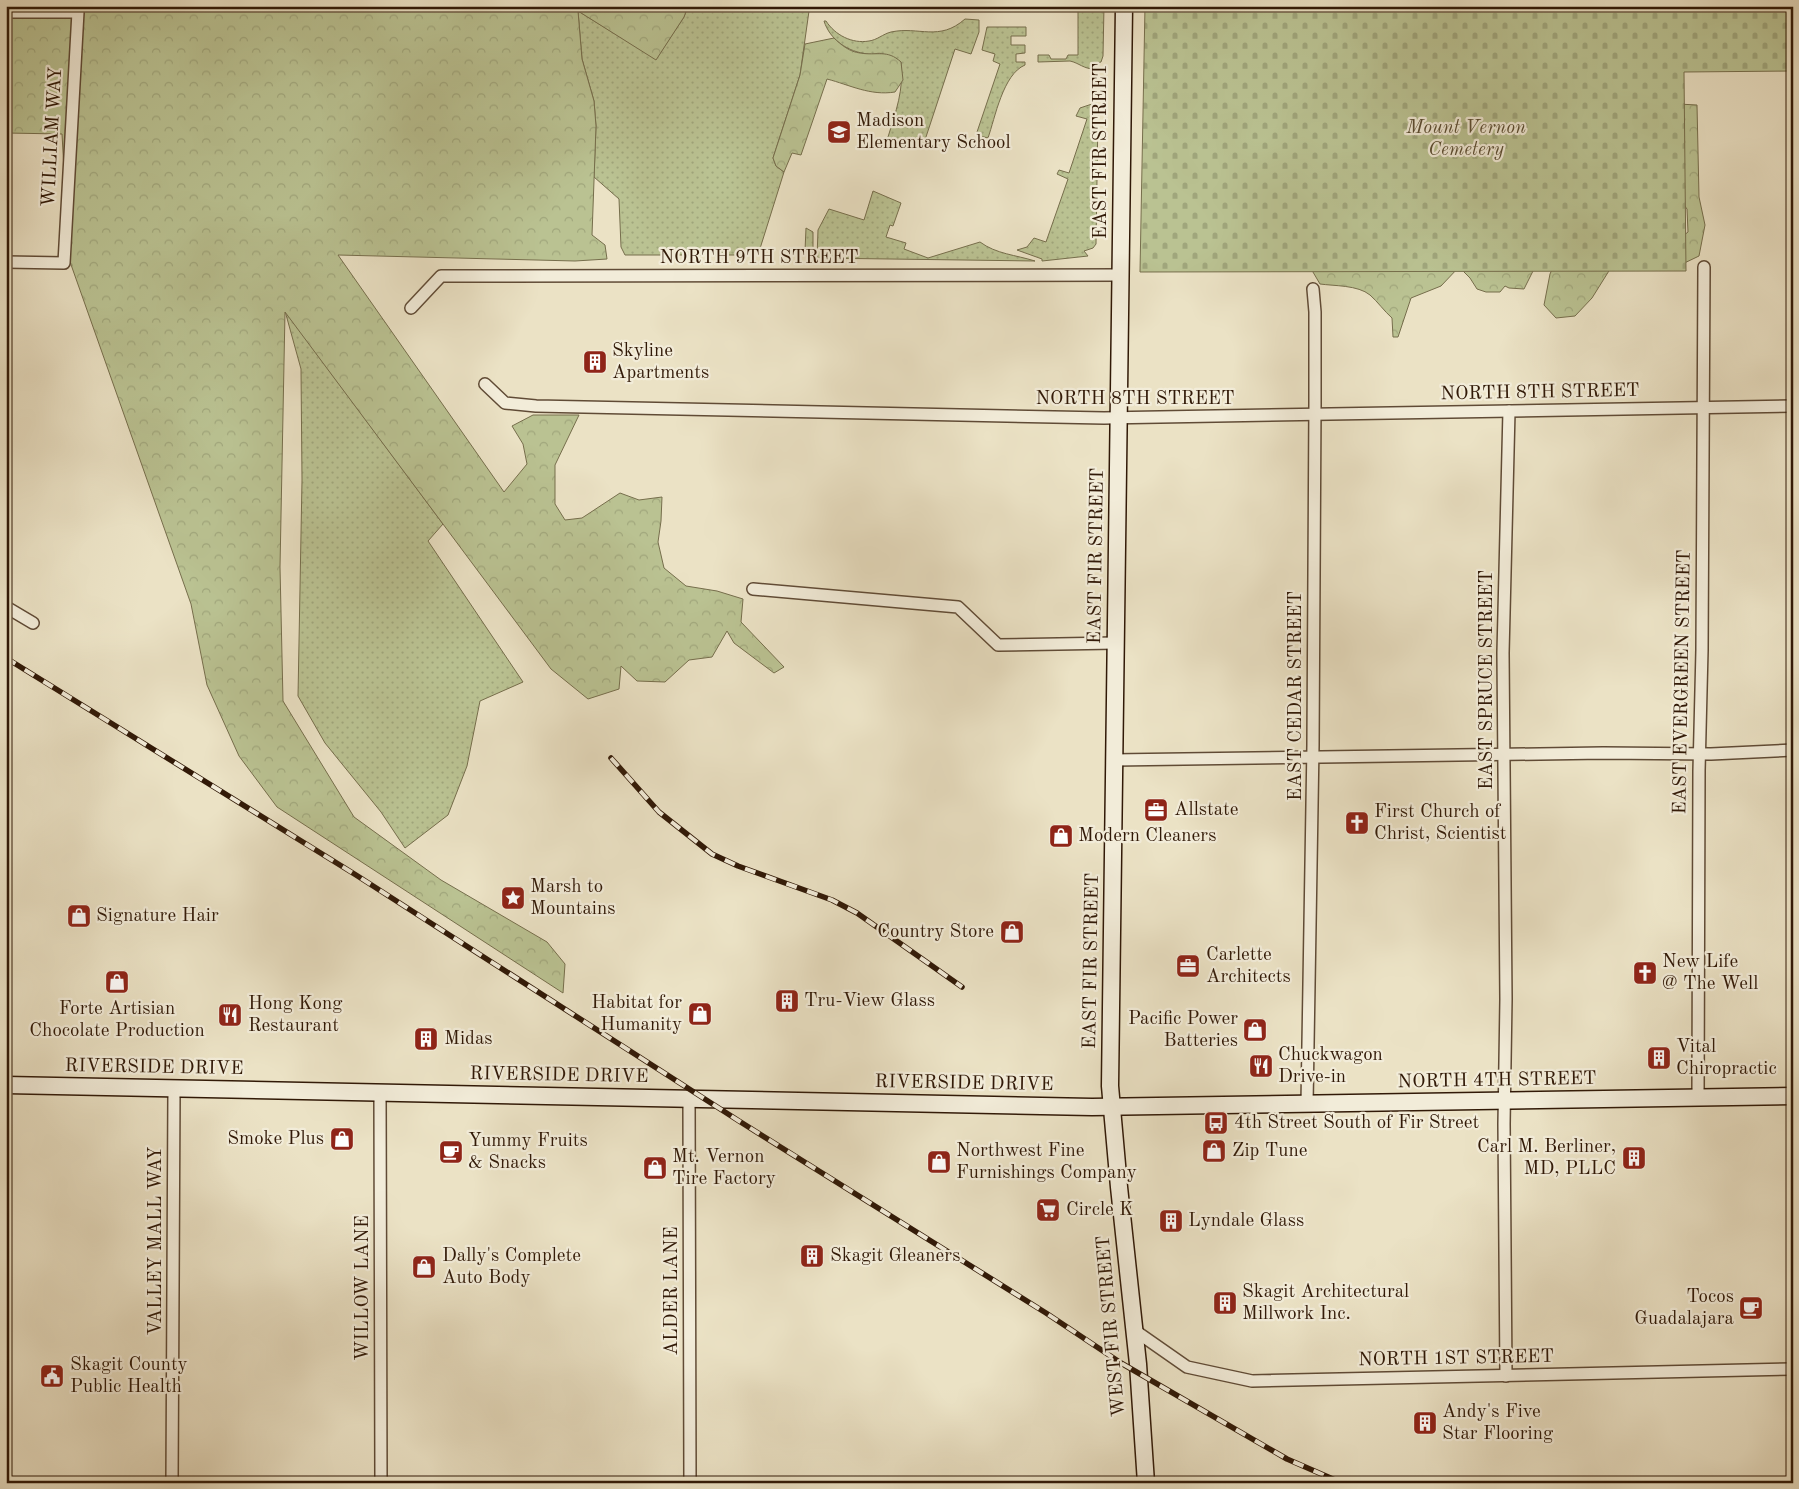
<svg xmlns="http://www.w3.org/2000/svg" width="1799" height="1489" font-family="'Old Standard TT',serif">
<style>
.grass{fill:url(#grass-dots);stroke:#766e4c}
.forest{fill:url(#forest-crowns);stroke:#766e4c}
.cemetery{fill:url(#cemetery-stones);stroke:#766e4c}
.lines{fill:none;stroke-linecap:round;stroke-linejoin:round}
.street-casing{stroke:#604b36;stroke-width:14}
.secondary-casing{stroke:#311907;stroke-width:19}
.street{stroke:#f2ecd9;stroke-width:11}
.secondary{stroke:#f2ecd9;stroke-width:16}
.rail-casing{stroke:#311907;stroke-width:5.5}
.rail{stroke:#f2ecd9;stroke-width:4;stroke-dasharray:11;stroke-linecap:butt}
.labels{text-anchor:middle;dominant-baseline:central;stroke-width:4.5;stroke-linejoin:round;paint-order:stroke}
.poi-label{font-size:19px;fill:#311907;stroke:#f2ecd9;text-anchor:start}
.park-label{font-size:19px;font-style:italic;fill:#5a4c31;stroke:#f2ecd9}
.street-label{font-size:19px;fill:#311907;stroke:#f2ecd9}
</style>
<defs>
<pattern id="grass-dots" width="8" height="8" patternUnits="userSpaceOnUse" patternTransform="scale(1.25)"><rect width="8" height="8" fill="#bac292"/><path d="M2 2h.1M6 6h.1" fill="none" stroke="#a0a67c" stroke-width="1.8" stroke-linecap="round"/></pattern>
<pattern id="forest-crowns" width="20" height="18" patternUnits="userSpaceOnUse" patternTransform="scale(1.25)"><rect width="20" height="18" fill="#bac292"/><path d="M2 6a3 3 0 1 1 6 0M12 15a3 3 0 1 1 6 0" fill="none" stroke="#a0a67c"/></pattern>
<pattern id="cemetery-stones" width="16" height="16" patternUnits="userSpaceOnUse" patternTransform="scale(1.25)"><rect width="16" height="16" fill="#bac292"/><path d="M2 7V4a2 2 0 0 1 4 0v3zM10 15v-3a2 2 0 0 1 4 0v3z" fill="#a0a67c"/></pattern>
</defs>
<rect width="100%" height="100%" fill="#ebe2c5"/>
<filter id="stains"><feTurbulence type="fractalNoise" baseFrequency=".004" numOctaves="4"/><feColorMatrix values="0 0 0 0 .2 0 0 0 0 .09 0 0 0 0 .02 0 0 0 .5 -.17"/></filter>
<radialGradient id="worn" r=".72"><stop offset=".6" stop-color="#630" stop-opacity="0"/><stop offset="1" stop-color="#630" stop-opacity=".3"/></radialGradient>
<g class="grass">
<polygon points="688,6 812,6 809,11 800,75 773,158 776,166 784,172 758,255 625,255 621,247 619,199 594,177 596,126 594,101 582,59 578,11 656,59 684,17"/>
<path d="M1078,6H1104L1103,56L1101,62L1097,63L1094,69C1084,69 1079,63 1070,61L1038,62V55H1049L1051,59H1066L1068,55H1078Z"/>
<path d="M965,19L979,20V32L971,54L955,49L922,149L888,137C896,111 904,90 901,62C895,59 889,56 883,54C878,52 873,55 868,54C848,52 830,40 824,21H826C835,35 852,44 869,41C877,40 883,34 891,32C919,26 939,42 965,19Z"/>
<path d="M987,27H1026V36H1011V45H1025V53L1016,54V62H1025V65C1003,74 995,118 988,138L976,135L1000,64L993,61L995,54L982,50Z"/>
<polygon points="1092,104 1096,104 1095,108 1098,114 1096,244 1093,248 1084,251 1088,256 1042,261 1042,259 1017,250 1027,247 1034,238 1046,242 1068,179 1057,174 1059,170 1069,173 1087,119 1076,116 1080,108"/>
<path d="M873,191L901,203L893,226L890,225L886,237L906,243L904,249L928,258L980,242C996,254 1016,255 1035,261L817,258L818,230L829,209L864,220Z"/>
<polygon points="806,228 813,232 813,259 808,259 805,251"/>
<polygon points="285,311 443,524 428,541 523,682 480,701 467,766 448,815 405,848 381,812 325,743 298,696 302,480 301,369"/>
</g>
<g class="forest">
<polygon points="6,6 688,6 684,17 656,60 578,11 582,59 594,101 596,126 592,235 605,245 607,259 575,261 338,255 504,492 527,464 523,444 512,426 533,415 579,415 555,465 555,504 565,520 582,518 620,493 639,500 662,497 661,521 658,542 664,568 686,586 717,591 743,599 741,622 784,667 774,673 734,643 727,631 712,657 689,660 665,682 637,681 621,666 619,689 588,699 551,669 285,312 280,567 283,701 354,817 441,880 547,942 565,964 563,993 277,807 239,756 207,685 191,604 69,259 62,134 6,133"/>
<path d="M834,38C841,45 850,52 860,53C877,56 887,49 901,62L903,80L895,92C870,96 850,85 827,79L801,155L792,153L784,172L776,166L773,158L800,75L805,44Z"/>
<path d="M1678,104L1697,105L1699,197L1705,225L1699,256L1676,267L1612,266L1592,298L1575,316L1556,318L1544,305L1550,274L1554,265L1537,263L1524,289L1509,288L1505,286L1500,292H1486L1477,289L1470,278L1459,267L1441,286L1411,298L1398,337H1393L1392,318C1384,311 1378,302 1370,295C1358,285 1334,286 1320,284L1310,267L1678,240L1688,232L1687,209L1679,198Z"/>
</g>
<polygon class="cemetery" points="1145,6 1793,6 1793,71 1684,72 1686,271 1140,272"/>
<g class="lines">
<defs>
<g id="street">
<polyline points="6,12 78,12 64,263 6,262"/>
<polyline points="411,308 441,276 1120,275"/>
<polyline points="485,384 505,403 536,406 1104,418 1793,406"/>
<polyline points="753,589 958,607 998,645 1115,643"/>
<polyline points="6,607 33,623"/>
<polyline points="1114,760 1603,753 1711,754 1793,750"/>
<polyline points="380,1093 381,1483"/>
<polyline points="1698,1097 1699,771 1702,650 1704,267"/>
<polyline points="689,1099 690,1483"/>
<polyline points="1307,1104 1313,745 1315,403 1315,312 1313,289"/>
<polyline points="1134,1330 1187,1367 1252,1381 1793,1369"/>
<polyline points="1506,1376 1504,1124 1506,999 1503,653 1509,411"/>
<polyline points="172,1483 174,1089"/>
</g>
<g id="secondary">
<polyline points="1124,6 1110,1086 1119,1187 1138,1364 1146,1483"/>
<polyline points="6,1085 1092,1107 1793,1096"/>
</g>
</defs>
<use href="#street" class="street-casing"/>
<use href="#secondary" class="secondary-casing"/>
<use href="#street" class="street"/>
<use href="#secondary" class="secondary"/>
<defs>
<g id="rail">
<polyline points="6,658 356,875 739,1121 1046,1313 1121,1363 1287,1459 1342,1483"/>
<polyline points="611,758 659,812 712,854 738,866 832,900 857,913 962,987"/>
</g>
</defs>
<use href="#rail" class="rail-casing"/>
<use href="#rail" class="rail"/>
</g>
<defs>
<symbol id="school-square" viewBox="-11 -11 22 22"><rect x="-9" y="-9" width="18" height="18" rx="4" fill="#8f2418" stroke="#f2ecd9"/><path d="M0-5L7-2L0 1L-7-2ZM-4 1L0 2.5L4 1V4Q0 6-4 4Z" fill="#fff"/></symbol>
<symbol id="building-square" viewBox="-11 -11 22 22"><rect x="-9" y="-9" width="18" height="18" rx="4" fill="#8f2418" stroke="#f2ecd9"/><path d="M-4-6H4V6H1V3H-1V6H-4ZM-2.5-4.3h1.7v1.8h-1.7ZM.8-4.3h1.7v1.8H.8ZM-2.5-1h1.7V.8h-1.7ZM.8-1h1.7V.8H.8Z" fill="#fff"/></symbol>
<symbol id="office-square" viewBox="-11 -11 22 22"><rect x="-9" y="-9" width="18" height="18" rx="4" fill="#8f2418" stroke="#f2ecd9"/><path d="M-6-3h4V-5.5h4V-3h4V5H-6ZM-1-4.5V-3h2v-1.5ZM-6 0V1H6V0Z" fill="#fff"/></symbol>
<symbol id="church-square" viewBox="-11 -11 22 22"><rect x="-9" y="-9" width="18" height="18" rx="4" fill="#8f2418" stroke="#f2ecd9"/><path d="M-1.2-6h2.4v3.5h3.3v2.4h-3.3V6h-2.4V-.1h-3.3v-2.4h3.3Z" fill="#fff"/></symbol>
<symbol id="shop-square" viewBox="-11 -11 22 22"><rect x="-9" y="-9" width="18" height="18" rx="4" fill="#8f2418" stroke="#f2ecd9"/><path d="M-5-2.5h2.3a2.7 3.5 0 0 1 5.4 0H5L5.5 6h-11ZM-1.5-2.5h3a1.5 2.3 0 0 0-3 0Z" fill="#fff"/></symbol>
<symbol id="sight-square" viewBox="-11 -11 22 22"><rect x="-9" y="-9" width="18" height="18" rx="4" fill="#8f2418" stroke="#f2ecd9"/><path d="M0-6L1.8-2.2L6-1.7L2.9 1.2L3.7 5.4L0 3.3L-3.7 5.4L-2.9 1.2L-6-1.7L-1.8-2.2Z" fill="#fff"/></symbol>
<symbol id="restaurant-square" viewBox="-11 -11 22 22"><rect x="-9" y="-9" width="18" height="18" rx="4" fill="#8f2418" stroke="#f2ecd9"/><path d="M-5-6h1v4h1v-4h1v4h1v-4h1v5L-1.5 .5V6h-2V.5L-5-1ZM5-6V6H3V1.5H1.5Q1.5-4 5-6Z" fill="#fff"/></symbol>
<symbol id="bus-square" viewBox="-11 -11 22 22"><rect x="-9" y="-9" width="18" height="18" rx="4" fill="#8f2418" stroke="#f2ecd9"/><path d="M-5-6H5V4H4V6H2V4H-2V6H-4V4H-5ZM-3.5-4V0h7V-4ZM-3.5 1.2v1.5H-2V1.2ZM2 1.2v1.5H3.5V1.2Z" fill="#fff"/></symbol>
<symbol id="cafe-square" viewBox="-11 -11 22 22"><rect x="-9" y="-9" width="18" height="18" rx="4" fill="#8f2418" stroke="#f2ecd9"/><path d="M-5.5-4.5H6V0H3Q3 3.5 0 3.5H-2.5Q-5.5 3.5-5.5 0ZM3-3.2v2h1.7v-2ZM-6 4.5H4V6H-6Z" fill="#fff"/></symbol>
<symbol id="supermarket-square" viewBox="-11 -11 22 22"><rect x="-9" y="-9" width="18" height="18" rx="4" fill="#8f2418" stroke="#f2ecd9"/><path d="M-6-5.5h2.5l.6 2H6L4.5 2H-2.5L-4.4-4H-6ZM-1.5 3.2a1.3 1.3 0 1 0 .1 0ZM3 3.2a1.3 1.3 0 1 0 .1 0Z" fill="#fff"/></symbol>
<symbol id="civic-square" viewBox="-11 -11 22 22"><rect x="-9" y="-9" width="18" height="18" rx="4" fill="#8f2418" stroke="#f2ecd9"/><path d="M-.6-6.5H3V-4.5H.6V-3L4-1V1h2V6H-6V1h2V-1L-.6-3ZM-1.2 2.5V6h2.4V2.5Z" fill="#fff"/></symbol>
</defs>
<g fill-rule="evenodd">
<use href="#school-square" x="825" y="118" width="28" height="28"/>
<use href="#building-square" x="581" y="348" width="28" height="28"/>
<use href="#office-square" x="1142" y="796" width="28" height="28"/>
<use href="#church-square" x="1343" y="809" width="28" height="28"/>
<use href="#shop-square" x="1047" y="822" width="28" height="28"/>
<use href="#sight-square" x="499" y="884" width="28" height="28"/>
<use href="#shop-square" x="65" y="902" width="28" height="28"/>
<use href="#shop-square" x="998" y="918" width="28" height="28"/>
<use href="#office-square" x="1174" y="952" width="28" height="28"/>
<use href="#church-square" x="1631" y="959" width="28" height="28"/>
<use href="#shop-square" x="103" y="968" width="28" height="28"/>
<use href="#building-square" x="773" y="987" width="28" height="28"/>
<use href="#shop-square" x="686" y="1000" width="28" height="28"/>
<use href="#restaurant-square" x="216" y="1001" width="28" height="28"/>
<use href="#shop-square" x="1241" y="1016" width="28" height="28"/>
<use href="#building-square" x="412" y="1025" width="28" height="28"/>
<use href="#building-square" x="1645" y="1044" width="28" height="28"/>
<use href="#restaurant-square" x="1247" y="1052" width="28" height="28"/>
<use href="#bus-square" x="1202" y="1109" width="28" height="28"/>
<use href="#shop-square" x="328" y="1125" width="28" height="28"/>
<use href="#shop-square" x="1200" y="1137" width="28" height="28"/>
<use href="#cafe-square" x="437" y="1138" width="28" height="28"/>
<use href="#building-square" x="1620" y="1144" width="28" height="28"/>
<use href="#shop-square" x="925" y="1148" width="28" height="28"/>
<use href="#shop-square" x="641" y="1154" width="28" height="28"/>
<use href="#supermarket-square" x="1034" y="1196" width="28" height="28"/>
<use href="#building-square" x="1157" y="1207" width="28" height="28"/>
<use href="#building-square" x="798" y="1242" width="28" height="28"/>
<use href="#shop-square" x="410" y="1253" width="28" height="28"/>
<use href="#building-square" x="1211" y="1289" width="28" height="28"/>
<use href="#cafe-square" x="1737" y="1294" width="28" height="28"/>
<use href="#civic-square" x="38" y="1362" width="28" height="28"/>
<use href="#building-square" x="1411" y="1409" width="28" height="28"/>
</g>
<g class="labels">
<g class="poi-label">
<text x="856" y="121">Madison<tspan x="856" dy="22">Elementary School</tspan></text>
<text x="612" y="351">Skyline<tspan x="612" dy="22">Apartments</tspan></text>
<text x="1174" y="810">Allstate</text>
<text x="1374" y="812">First Church of<tspan x="1374" dy="22">Christ, Scientist</tspan></text>
<text x="1078" y="836">Modern Cleaners</text>
<text x="530" y="887">Marsh to<tspan x="530" dy="22">Mountains</tspan></text>
<text x="96" y="916">Signature Hair</text>
<text x="994" y="932" text-anchor="end">Country Store</text>
<text x="1206" y="955">Carlette<tspan x="1206" dy="22">Architects</tspan></text>
<text x="1662" y="962">New Life<tspan x="1662" dy="22">@ The Well</tspan></text>
<text x="804" y="1001">Tru-View Glass</text>
<text x="682" y="1003" text-anchor="end">Habitat for<tspan x="682" dy="22">Humanity</tspan></text>
<text x="248" y="1004">Hong Kong<tspan x="248" dy="22">Restaurant</tspan></text>
<text x="117" y="1009" text-anchor="middle">Forte Artisian<tspan x="117" dy="22">Chocolate Production</tspan></text>
<text x="1238" y="1019" text-anchor="end">Pacific Power<tspan x="1238" dy="22">Batteries</tspan></text>
<text x="444" y="1039">Midas</text>
<text x="1676" y="1047">Vital<tspan x="1676" dy="22">Chiropractic</tspan></text>
<text x="1278" y="1055">Chuckwagon<tspan x="1278" dy="22">Drive-in</tspan></text>
<text x="1234" y="1123">4th Street South of Fir Street</text>
<text x="324" y="1139" text-anchor="end">Smoke Plus</text>
<text x="468" y="1141">Yummy Fruits<tspan x="468" dy="22">&amp; Snacks</tspan></text>
<text x="1616" y="1147" text-anchor="end">Carl M. Berliner,<tspan x="1616" dy="22">MD, PLLC</tspan></text>
<text x="956" y="1151">Northwest Fine<tspan x="956" dy="22">Furnishings Company</tspan></text>
<text x="1232" y="1151">Zip Tune</text>
<text x="672" y="1157">Mt. Vernon<tspan x="672" dy="22">Tire Factory</tspan></text>
<text x="1066" y="1210">Circle K</text>
<text x="1188" y="1221">Lyndale Glass</text>
<text x="442" y="1256">Dally's Complete<tspan x="442" dy="22">Auto Body</tspan></text>
<text x="830" y="1256">Skagit Gleaners</text>
<text x="1242" y="1292">Skagit Architectural<tspan x="1242" dy="22">Millwork Inc.</tspan></text>
<text x="1734" y="1297" text-anchor="end">Tocos<tspan x="1734" dy="22">Guadalajara</tspan></text>
<text x="70" y="1365">Skagit County<tspan x="70" dy="22">Public Health</tspan></text>
<text x="1442" y="1412">Andy's Five<tspan x="1442" dy="22">Star Flooring</tspan></text>
</g>
<g class="park-label">
<text x="1466" y="128">Mount Vernon<tspan x="1466" dy="22">Cemetery</tspan></text>
</g>
<g class="street-label">
<text transform="translate(53 137) rotate(-87)">WILLIAM WAY</text>
<text transform="translate(1101 151) rotate(-90)">EAST FIR STREET</text>
<text x="759" y="258">NORTH 9TH STREET</text>
<text transform="translate(1540 393) rotate(-1)">NORTH 8TH STREET</text>
<text x="1135" y="399">NORTH 8TH STREET</text>
<text transform="translate(1097 556) rotate(-89)">EAST FIR STREET</text>
<text transform="translate(1487 680) rotate(-90)">EAST SPRUCE STREET</text>
<text transform="translate(1683 682) rotate(-89)">EAST EVERGREEN STREET</text>
<text transform="translate(1296 696) rotate(-90)">EAST CEDAR STREET</text>
<text transform="translate(1092 961) rotate(-89)">EAST FIR STREET</text>
<text transform="translate(154 1068) rotate(1)">RIVERSIDE DRIVE</text>
<text transform="translate(559 1076) rotate(1)">RIVERSIDE DRIVE</text>
<text transform="translate(1497 1081) rotate(-1)">NORTH 4TH STREET</text>
<text transform="translate(964 1084) rotate(1)">RIVERSIDE DRIVE</text>
<text transform="translate(156 1241) rotate(-90)">VALLEY MALL WAY</text>
<text transform="translate(363 1288) rotate(-90)">WILLOW LANE</text>
<text transform="translate(672 1291) rotate(-90)">ALDER LANE</text>
<text transform="translate(1112 1326) rotate(-95)">WEST FIR STREET</text>
<text transform="translate(1456 1359) rotate(-1)">NORTH 1ST STREET</text>
</g>
</g>
<rect width="1799" height="1489" fill="none" stroke="#ebe2c5" stroke-width="25"/>
<rect x="8" y="8" width="1784" height="1474" fill="none" stroke="#311907" stroke-width="2.5"/>
<rect x="12" y="12" width="1774" height="1464" fill="none" stroke="#311907"/>
<rect width="100%" height="100%" filter="url(#stains)"/>
<rect width="100%" height="100%" fill="url(#worn)"/>
</svg>
